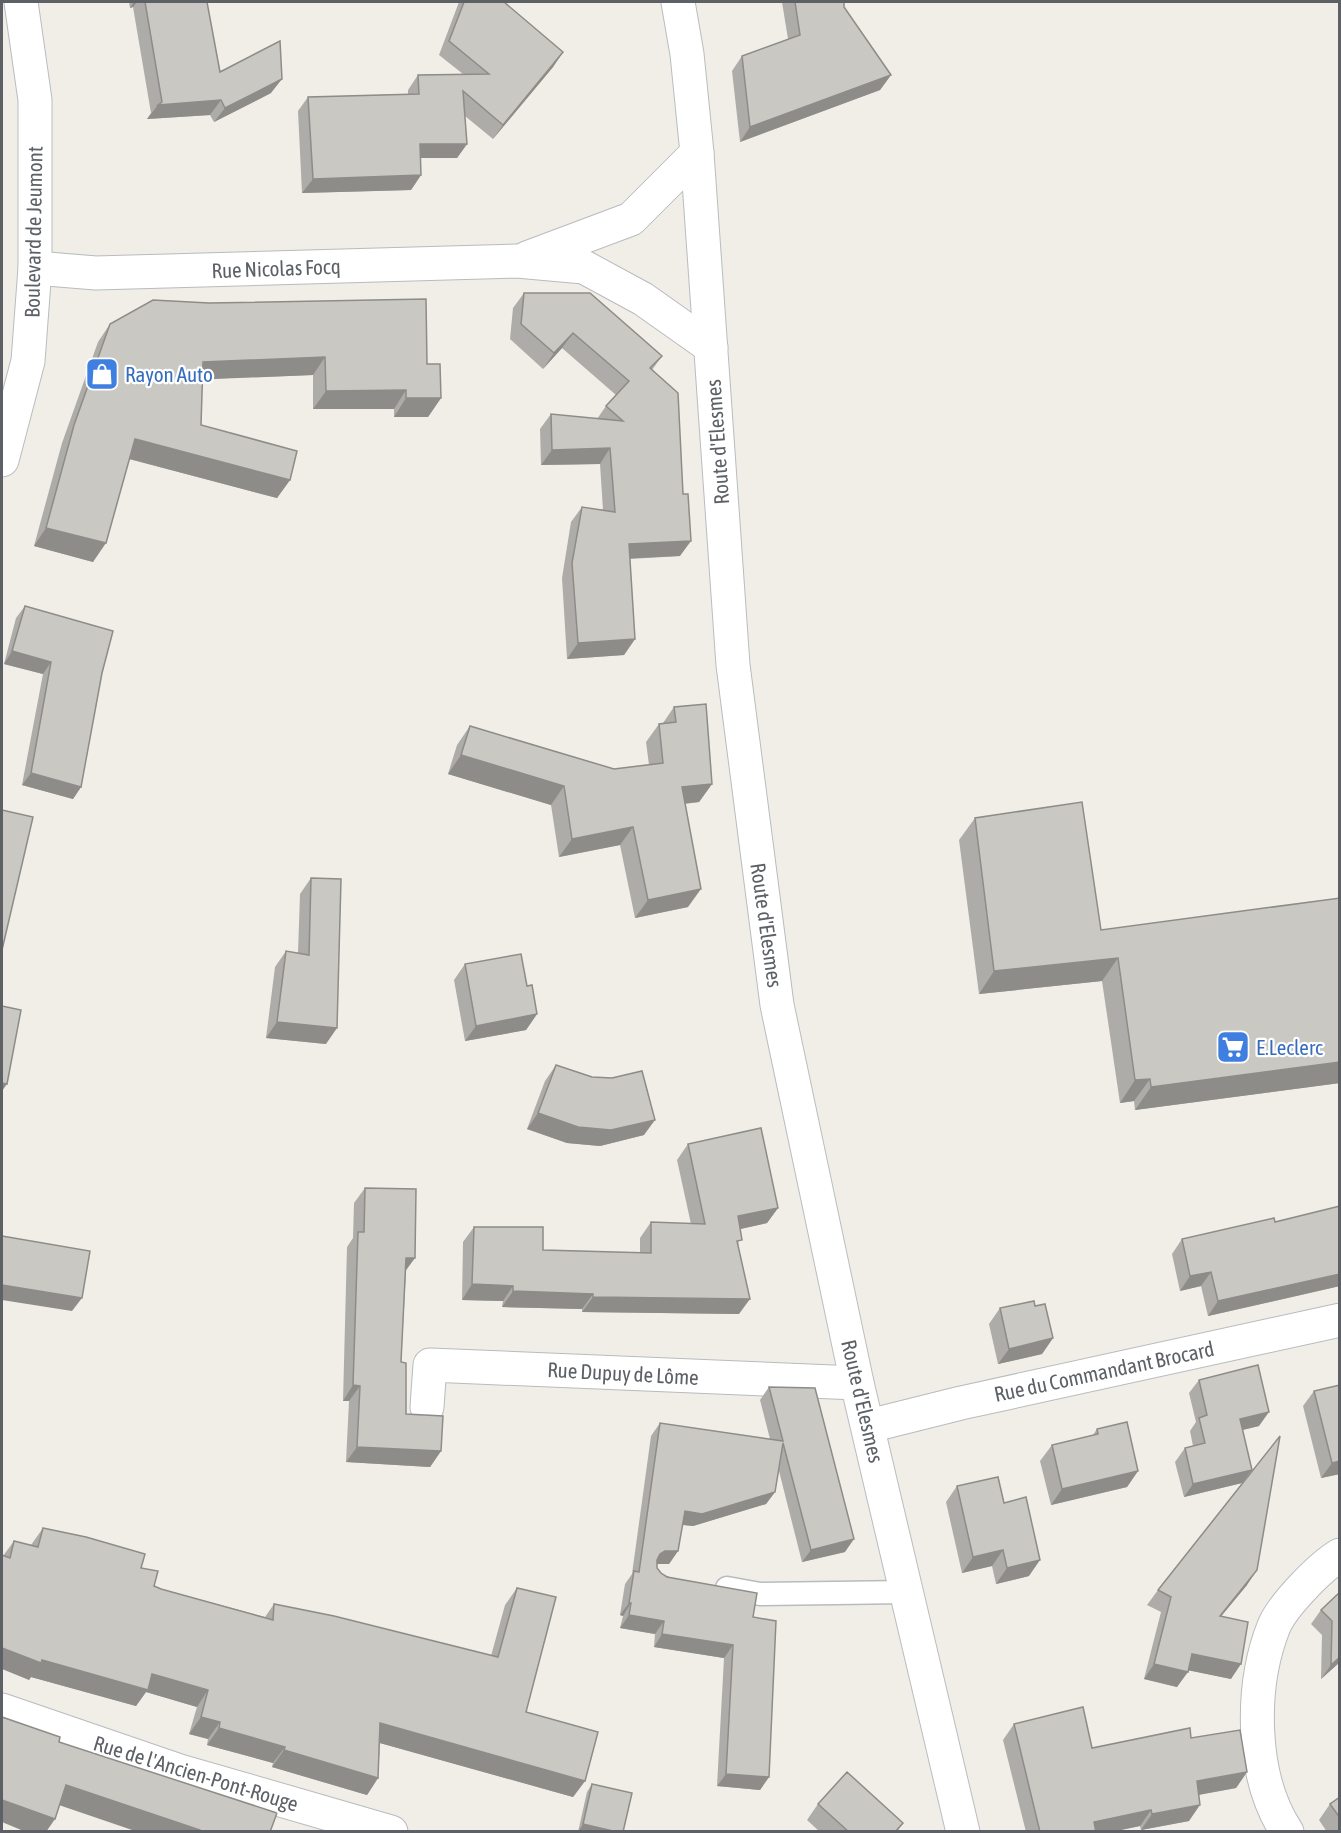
<svg xmlns="http://www.w3.org/2000/svg" width="1341" height="1833" font-family="'Asap Condensed',sans-serif">
<style>
.lines{fill:none;stroke-linecap:round;stroke-linejoin:round}
.lane-casing{stroke:#b8bbbf;stroke-width:25}
.street-casing{stroke:#b8bbbf;stroke-width:35}
.secondary-casing{stroke:#b9bcc1;stroke-width:35}
.lane{stroke:#fff;stroke-width:22}
.street{stroke:#fff;stroke-width:33}
.secondary{stroke:#fff;stroke-width:33}
.wall{fill:#aeaca8}
.shaded-wall{fill:#8d8c88}
.building{fill:#cac8c3;stroke:#8d8c88;stroke-width:1.5}
.labels{text-anchor:middle;dominant-baseline:central;stroke-width:4.5;stroke-linejoin:round;paint-order:stroke}
.street-label{font-size:21px;fill:#5d6166;stroke:#fff}
.shop-label{font-size:21px;fill:#366cbe;stroke:#fff;text-anchor:start}
</style>
<rect width="100%" height="100%" fill="#f0eee6"/>
<g class="lines">
<defs>
<polyline id="lane" points="727,1588 760,1594 908,1592"/>
<g id="street">
<polyline points="527,258 631,219 697,153"/>
<polyline points="35,268 96,273 517,261 584,267 643,299 711,347"/>
<polyline points="427,1407 430,1365 857,1383"/>
<polyline points="869,1426 961,1403 1340,1320"/>
<polyline points="2,1710 180,1771 391,1832"/>
<path d="M1287,1832C1250,1776 1250,1686 1274,1626C1283,1605 1320,1567 1340,1555"/>
</g>
<g id="secondary">
<polyline points="678,2 687,54 697,153 733,665 777,1005 857,1383 963,1832"/>
<polyline points="2,460 28,361 35,268 35,100 21,2"/>
</g>
</defs>
<use href="#lane" class="lane-casing"/>
<use href="#street" class="street-casing"/>
<use href="#secondary" class="secondary-casing"/>
<use href="#lane" class="lane"/>
<use href="#street" class="street"/>
<use href="#secondary" class="secondary"/>
</g>
<g class="wall">
<polygon points="129,2 207,2 220,72 271,93 214,122 210,115 147,119 151,113 133,7 130,8"/>
<polygon points="459,2 504,2 563,52 553,67 493,139 465,116 467,144 457,158 421,158 421,175 411,190 302,193 298,111 308,97 408,94 408,90 418,75 463,74 439,55"/>
<polygon points="782,2 844,2 844,7 891,75 880,90 740,142 732,71 742,56 788,39"/>
<polygon points="524,293 662,356 652,370 680,556 630,559 635,639 624,655 567,659 562,578 571,522 582,507 603,510 600,464 541,465 540,429 551,414 597,419 606,406 616,395 562,348 543,369 510,339 513,308"/>
<polygon points="110,324 427,364 441,398 428,417 394,417 394,409 313,409 313,375 202,379 201,425 290,480 277,498 129,459 93,562 34,546 62,443 98,342"/>
<polygon points="25,606 102,673 81,787 73,799 22,785 43,674 4,664 16,618"/>
<polygon points="674,707 712,784 699,802 685,804 688,907 635,918 620,845 559,857 551,805 448,774 457,745 470,726 614,769 649,765 646,742 659,724 663,723"/>
<polygon points="975,818 1101,930 1340,898 1340,1083 1135,1110 1134,1101 1120,1103 1102,981 979,994 959,840"/>
<polygon points="311,878 326,1044 266,1038 275,967 286,951 298,953 300,894"/>
<polygon points="465,964 527,986 537,1014 526,1030 465,1041 454,980"/>
<polygon points="556,1065 592,1077 612,1078 644,1135 600,1146 567,1143 527,1129 545,1081"/>
<polygon points="688,1144 778,1208 767,1223 740,1229 738,1246 739,1314 582,1312 582,1309 502,1307 503,1301 462,1300 463,1242 474,1227 543,1250 640,1253 640,1238 651,1222 691,1224 677,1160"/>
<polygon points="365,1188 406,1271 401,1362 406,1414 441,1451 430,1467 346,1462 349,1401 343,1401 347,1247 353,1238 354,1203"/>
<polygon points="1340,1206 1340,1286 1208,1316 1201,1286 1180,1291 1172,1254 1182,1239 1275,1222"/>
<polygon points="1035,1306 1053,1338 1042,1354 998,1364 989,1324 1000,1308"/>
<polygon points="1199,1380 1259,1426 1242,1430 1252,1470 1244,1481 1247,1585 1221,1616 1231,1679 1188,1670 1177,1687 1144,1679 1161,1612 1147,1605 1158,1590 1242,1483 1184,1497 1175,1462 1185,1448 1193,1446 1190,1431 1196,1422 1189,1393"/>
<polygon points="769,1387 845,1552 802,1562 779,1471 775,1492 766,1504 693,1526 682,1525 678,1551 669,1564 657,1564 657,1568 661,1573 753,1617 769,1777 760,1790 717,1786 724,1658 654,1647 655,1634 620,1628 623,1616 620,1615 625,1584 632,1574 651,1436 660,1423 770,1439 760,1400"/>
<polygon points="1314,1391 1340,1474 1321,1478 1303,1406"/>
<polygon points="1097,1429 1138,1471 1127,1487 1051,1505 1040,1461 1052,1445 1093,1435"/>
<polygon points="957,1486 1004,1503 1029,1576 996,1584 992,1566 962,1573 946,1502"/>
<polygon points="43,1528 141,1568 154,1586 161,1589 265,1617 274,1604 491,1656 505,1605 517,1588 526,1712 585,1781 573,1797 380,1743 378,1778 367,1795 272,1767 273,1763 207,1745 208,1739 189,1734 197,1707 146,1692 136,1706 31,1677 29,1680 3,1556 14,1541 31,1545"/>
<polygon points="1340,1592 1340,1662 1321,1679 1322,1635 1311,1624 1321,1610"/>
<polygon points="1014,1724 1092,1748 1191,1738 1247,1772 1236,1788 1199,1795 1189,1821 1141,1830 1140,1826 1111,1832 1026,1832 1003,1740"/>
<polygon points="592,1784 623,1832 578,1832 587,1792"/>
<polygon points="1340,1797 1340,1832 1327,1832 1319,1820 1330,1804"/>
<polygon points="818,1804 903,1823 897,1832 820,1832 807,1820"/>
</g>
<g class="shaded-wall">
<polygon points="134,2 137,2 133,7 130,8"/>
<polygon points="563,52 553,67 493,139 503,125"/>
<polygon points="891,75 880,90 740,142 750,127"/>
<polygon points="282,79 271,93 214,122 225,108"/>
<polygon points="221,100 210,115 147,119 158,105"/>
<polygon points="420,144 467,144 457,158 410,158"/>
<polygon points="421,175 411,190 302,193 313,179"/>
<polygon points="573,333 562,348 543,369 554,353"/>
<polygon points="325,357 313,375 190,380 203,362"/>
<polygon points="406,390 394,409 313,409 326,391"/>
<polygon points="406,398 441,398 428,417 394,417"/>
<polygon points="135,439 290,480 277,498 122,457"/>
<polygon points="610,448 600,464 541,465 552,450"/>
<polygon points="46,528 106,543 93,562 34,546"/>
<polygon points="691,541 680,556 618,559 629,544"/>
<polygon points="635,639 624,655 567,659 578,643"/>
<polygon points="12,651 51,662 43,674 4,664"/>
<polygon points="461,755 564,786 551,805 448,774"/>
<polygon points="31,773 81,787 73,799 22,785"/>
<polygon points="712,784 699,802 669,805 682,787"/>
<polygon points="633,827 620,845 559,857 572,839"/>
<polygon points="701,889 688,907 635,918 648,900"/>
<polygon points="1118,958 1102,981 979,994 994,971"/>
<polygon points="537,1014 526,1030 465,1041 476,1026"/>
<polygon points="277,1022 337,1028 326,1044 266,1038"/>
<polygon points="1340,1062 1340,1083 1135,1110 1151,1087"/>
<polygon points="1150,1079 1134,1101 1120,1103 1135,1080"/>
<polygon points="2,1083 7,1084 2,1091"/>
<polygon points="538,1113 655,1120 644,1135 600,1146 567,1143 527,1129"/>
<polygon points="778,1208 767,1223 727,1232 738,1216"/>
<polygon points="406,1258 415,1258 404,1273"/>
<polygon points="1211,1272 1201,1286 1180,1291 1190,1276"/>
<polygon points="1340,1274 1340,1286 1208,1316 1218,1301"/>
<polygon points="472,1284 513,1286 503,1301 462,1300"/>
<polygon points="2,1285 82,1298 72,1311 2,1300"/>
<polygon points="513,1291 593,1294 582,1309 502,1307"/>
<polygon points="593,1297 750,1299 739,1314 582,1312"/>
<polygon points="1053,1338 1042,1354 998,1364 1009,1349"/>
<polygon points="353,1385 360,1386 349,1401 343,1401"/>
<polygon points="1269,1412 1259,1426 1230,1433 1240,1419"/>
<polygon points="357,1447 441,1451 430,1467 346,1462"/>
<polygon points="1340,1461 1340,1474 1321,1478 1332,1463"/>
<polygon points="1252,1470 1242,1483 1184,1497 1193,1484"/>
<polygon points="1138,1471 1127,1487 1051,1505 1062,1489"/>
<polygon points="775,1492 766,1504 693,1526 676,1524 685,1511"/>
<polygon points="854,1539 845,1552 802,1562 811,1550"/>
<polygon points="1003,1550 992,1566 962,1573 973,1557"/>
<polygon points="665,1551 678,1551 669,1564 656,1564 651,1567 660,1554"/>
<polygon points="1040,1560 1029,1576 996,1584 1007,1568"/>
<polygon points="1257,1570 1247,1585 1209,1631 1220,1616"/>
<polygon points="629,1603 631,1603 623,1616 620,1615"/>
<polygon points="629,1615 664,1621 655,1634 620,1628"/>
<polygon points="662,1634 733,1645 724,1658 654,1647"/>
<polygon points="2,1648 42,1660 152,1674 208,1690 197,1707 146,1692 136,1706 31,1677 29,1680 2,1669"/>
<polygon points="1192,1654 1241,1664 1231,1679 1182,1669"/>
<polygon points="1340,1657 1340,1662 1321,1679 1331,1665"/>
<polygon points="1154,1664 1188,1672 1177,1687 1144,1679"/>
<polygon points="201,1717 220,1722 208,1739 189,1734"/>
<polygon points="380,1723 585,1781 573,1797 369,1740"/>
<polygon points="219,1728 285,1747 273,1763 207,1745"/>
<polygon points="284,1750 378,1778 367,1795 272,1767"/>
<polygon points="1247,1772 1236,1788 1186,1797 1197,1781"/>
<polygon points="726,1774 769,1777 760,1790 717,1786"/>
<polygon points="66,1785 200,1830 199,1832 138,1832 53,1803"/>
<polygon points="2,1800 55,1819 46,1832 26,1832 2,1822"/>
<polygon points="1200,1805 1189,1821 1141,1830 1152,1814"/>
<polygon points="1151,1810 1140,1826 1111,1832 1087,1832 1094,1822"/>
<polygon points="583,1824 617,1832 578,1832"/>
</g>
<g class="building">
<polygon points="145,2 207,2 220,72 280,41 282,79 225,108 221,100 158,105 162,102"/>
<polygon points="464,2 504,2 563,52 503,125 463,91 467,144 420,144 421,175 313,179 308,97 419,94 418,75 489,74 449,41"/>
<polygon points="795,2 844,2 844,7 891,75 750,127 742,56 800,35"/>
<polygon points="524,293 590,293 662,356 650,368 678,393 683,494 688,494 691,541 629,544 635,639 578,643 572,563 582,507 615,512 610,448 552,450 551,414 623,421 606,406 629,381 573,333 554,353 521,324"/>
<polygon points="426,299 427,364 440,364 441,398 406,398 406,390 326,391 325,357 203,362 201,425 297,451 290,480 135,439 106,543 46,528 74,425 110,324 153,300 209,303"/>
<polygon points="25,606 113,631 102,673 81,787 31,773 51,662 12,651"/>
<polygon points="706,704 712,784 682,787 701,889 648,900 633,827 572,839 564,786 461,755 470,726 614,769 663,763 659,724 676,722 674,707"/>
<polygon points="1082,802 1101,930 1340,898 1340,1062 1151,1087 1150,1079 1135,1080 1118,958 994,971 975,818"/>
<polygon points="2,810 33,817 2,950"/>
<polygon points="311,878 341,879 337,1028 277,1022 286,951 309,955"/>
<polygon points="521,954 527,986 532,985 537,1014 476,1026 465,964"/>
<polygon points="2,1006 21,1010 7,1084 2,1083"/>
<polygon points="556,1065 592,1077 612,1078 642,1071 655,1120 611,1130 578,1127 538,1113"/>
<polygon points="761,1128 778,1208 738,1216 742,1240 737,1241 750,1299 593,1297 593,1294 513,1291 513,1286 472,1284 474,1227 543,1227 543,1250 651,1253 651,1222 705,1224 688,1144"/>
<polygon points="365,1188 416,1189 415,1258 406,1258 401,1362 406,1363 406,1414 443,1416 441,1451 357,1447 360,1386 353,1385 358,1232 364,1232"/>
<polygon points="1340,1206 1340,1274 1218,1301 1211,1272 1190,1276 1182,1239 1274,1218 1275,1222"/>
<polygon points="2,1236 90,1251 82,1298 2,1285"/>
<polygon points="1034,1301 1035,1306 1045,1304 1053,1338 1009,1349 1000,1308"/>
<polygon points="1258,1365 1269,1412 1240,1419 1252,1470 1193,1484 1185,1448 1205,1443 1199,1418 1207,1415 1199,1380"/>
<polygon points="1340,1385 1340,1461 1332,1463 1314,1391"/>
<polygon points="769,1387 815,1388 854,1539 811,1550 783,1443 775,1492 702,1514 685,1511 678,1551 665,1551 660,1554 657,1560 657,1568 661,1573 667,1577 757,1593 753,1617 776,1621 769,1777 726,1774 733,1645 662,1634 664,1621 629,1615 631,1603 629,1603 634,1571 639,1572 660,1423 783,1441"/>
<polygon points="1127,1422 1138,1471 1062,1489 1052,1445 1098,1434 1097,1429"/>
<polygon points="1280,1436 1257,1570 1220,1616 1248,1622 1241,1664 1192,1654 1188,1672 1154,1664 1171,1597 1158,1590"/>
<polygon points="998,1477 1004,1503 1026,1497 1040,1560 1007,1568 1003,1550 973,1557 957,1486"/>
<polygon points="43,1528 86,1537 145,1554 141,1568 158,1571 154,1586 161,1589 273,1620 274,1604 334,1616 498,1657 517,1588 556,1597 526,1712 598,1732 585,1781 380,1723 378,1778 284,1750 285,1747 219,1728 220,1722 201,1717 208,1690 152,1674 148,1690 42,1660 41,1663 2,1648 2,1555 10,1558 14,1541 38,1547"/>
<polygon points="1340,1592 1340,1657 1331,1665 1332,1621 1321,1610"/>
<polygon points="1083,1707 1092,1748 1190,1728 1191,1738 1240,1730 1247,1772 1197,1781 1200,1805 1152,1814 1151,1810 1094,1822 1096,1832 1040,1832 1014,1724"/>
<polygon points="2,1717 60,1737 59,1742 277,1813 270,1832 200,1832 200,1830 66,1785 55,1819 2,1800"/>
<polygon points="847,1772 903,1823 895,1832 849,1832 818,1804"/>
<polygon points="592,1784 632,1793 623,1832 617,1832 583,1824"/>
<polygon points="1340,1797 1340,1818 1330,1804"/>
</g>
<defs>
<symbol id="shop-square" viewBox="-11 -11 22 22"><rect x="-9" y="-9" width="18" height="18" rx="4" fill="#3f7fe0" stroke="#fff"/><path d="M-5-2.5h2.3a2.7 3.5 0 0 1 5.4 0H5L5.5 6h-11ZM-1.5-2.5h3a1.5 2.3 0 0 0-3 0Z" fill="#fff"/></symbol>
<symbol id="supermarket-square" viewBox="-11 -11 22 22"><rect x="-9" y="-9" width="18" height="18" rx="4" fill="#3f7fe0" stroke="#fff"/><path d="M-6-5.5h2.5l.6 2H6L4.5 2H-2.5L-4.4-4H-6ZM-1.5 3.2a1.3 1.3 0 1 0 .1 0ZM3 3.2a1.3 1.3 0 1 0 .1 0Z" fill="#fff"/></symbol>
</defs>
<g fill-rule="evenodd">
<use href="#shop-square" x="83" y="355" width="38" height="38"/>
<use href="#supermarket-square" x="1214" y="1028" width="38" height="38"/>
</g>
<g class="labels">
<g class="street-label">
<text transform="translate(33 232) rotate(-89)">Boulevard de Jeumont</text>
<text transform="translate(276 268) rotate(-2)">Rue Nicolas Focq</text>
<text transform="translate(717 442) rotate(-94)">Route d'Elesmes</text>
<text transform="translate(767 925) rotate(82)">Route d'Elesmes</text>
<text transform="translate(1104 1371) rotate(-12)">Rue du Commandant Brocard</text>
<text transform="translate(623 1373) rotate(3)">Rue Dupuy de Lôme</text>
<text transform="translate(863 1401) rotate(77)">Route d'Elesmes</text>
<text transform="translate(196 1773) rotate(17)">Rue de l'Ancien-Pont-Rouge</text>
</g>
<g class="shop-label">
<text x="125" y="374">Rayon Auto</text>
<text x="1256" y="1047">E.Leclerc</text>
</g>
</g>
<rect width="1341" height="1833" fill="none" stroke="#5d6166" stroke-width="6"/>
</svg>
